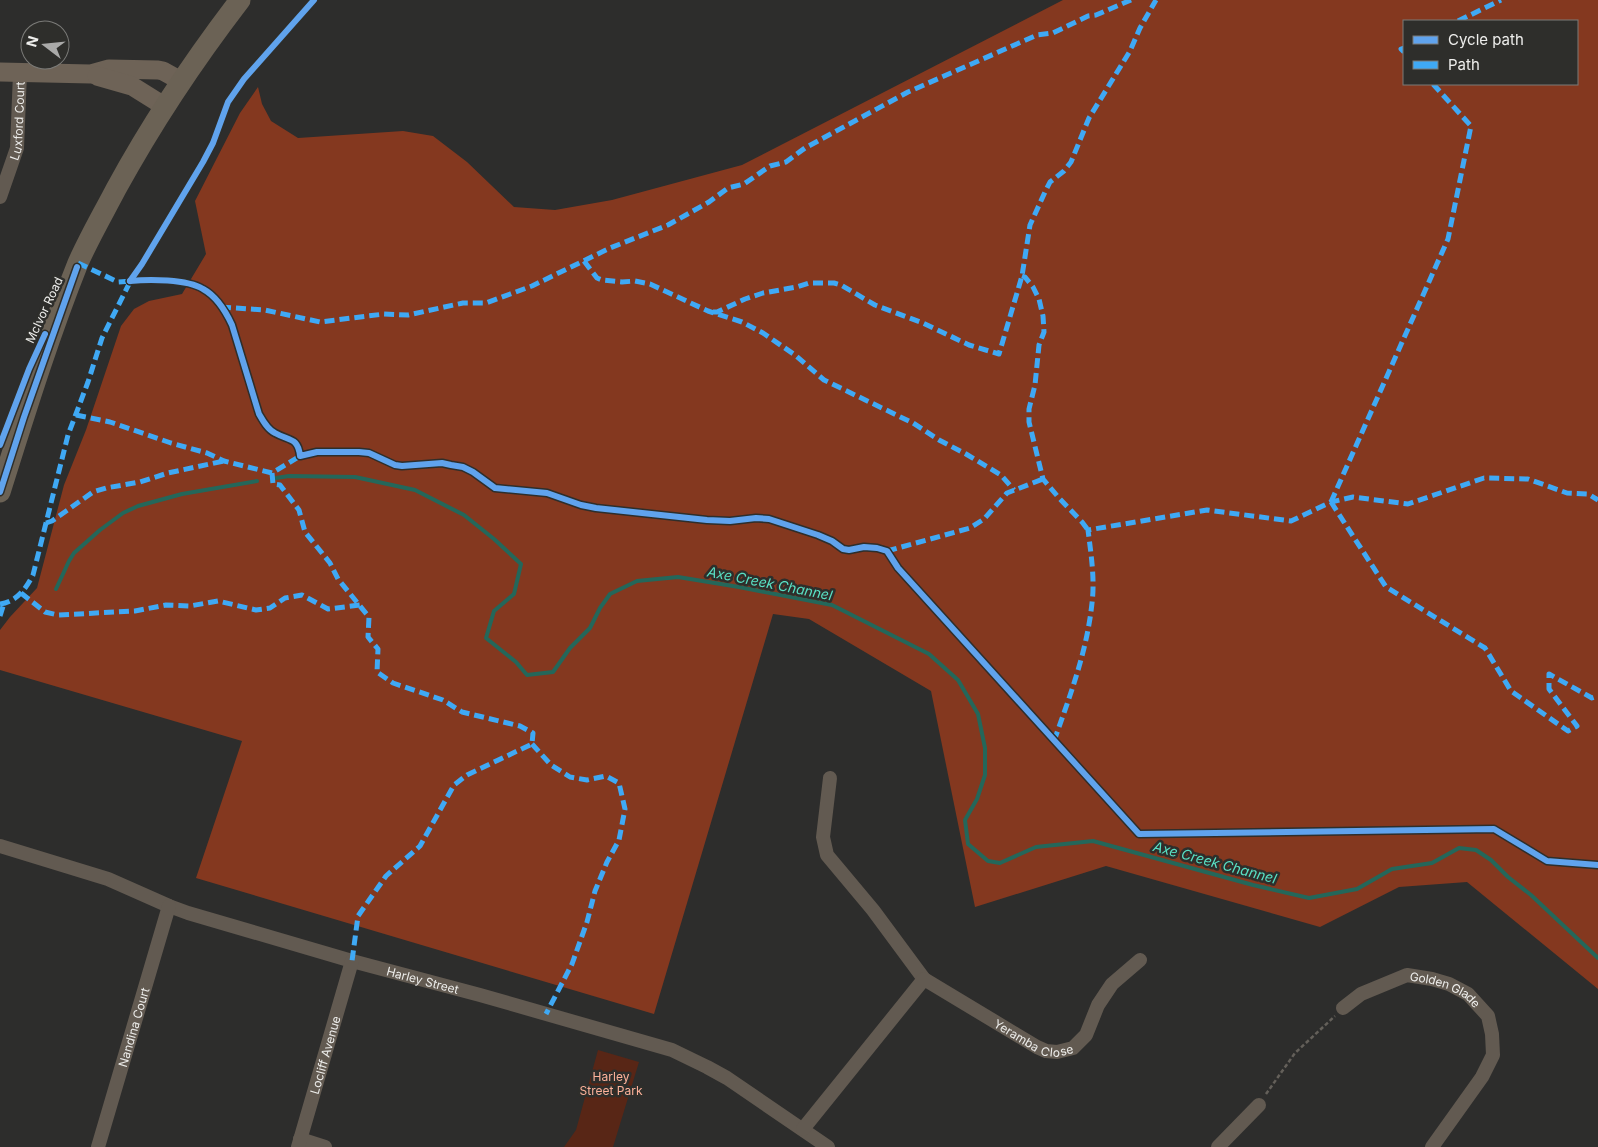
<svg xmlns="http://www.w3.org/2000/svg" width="1598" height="1147" font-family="Inter,sans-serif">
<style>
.green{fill:#582616}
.forest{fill:#84381f;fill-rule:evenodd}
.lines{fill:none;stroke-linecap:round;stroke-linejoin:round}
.stream{stroke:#24675a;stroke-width:4}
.path{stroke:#64605a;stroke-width:2.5;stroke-dasharray:4 2.5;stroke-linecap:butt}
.street{stroke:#625a51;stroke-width:14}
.secondary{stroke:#6e6357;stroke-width:19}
.primary{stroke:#6b6255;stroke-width:21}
.quiet{stroke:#3fa9f5;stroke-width:5;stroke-dasharray:10 5;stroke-linecap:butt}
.cycleway-casing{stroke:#2e2e2b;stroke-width:9}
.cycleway{stroke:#60a3ed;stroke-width:6}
.labels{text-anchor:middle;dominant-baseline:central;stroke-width:5;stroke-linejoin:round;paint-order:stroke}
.street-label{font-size:12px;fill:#eeeeec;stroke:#2e2e2b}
.park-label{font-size:12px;fill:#fdb29a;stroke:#2e2e2b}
.water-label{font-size:14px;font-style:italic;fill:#59e0c4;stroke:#2e2e2b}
</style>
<rect width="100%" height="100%" fill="#2d2d2c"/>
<polygon class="green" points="598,1050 639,1062 613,1147 564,1147 576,1130"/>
<path class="forest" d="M1063,0H1598V989L1467,882L1399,887L1320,927L1106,866L975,907L931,691L809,619L773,614L654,1014L196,878L242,741L0,670V630L10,617L37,588L64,485L86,430L121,326L134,309L149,301L182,294L206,254L195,201L240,113L258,87L262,104L271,121L298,138L403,131L433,136L467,162L514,207L555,210L612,200L742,165ZM1404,21H1577V84H1404Z"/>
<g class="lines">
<g class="stream">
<polyline points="276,478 289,476 355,477 415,490 464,515 494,539 521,564 514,594 494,611 486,638 516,662 527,675 553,672 570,648 590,628 600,608 610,594 637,581 678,577 739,587 832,605 929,654 958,680 978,714 985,748 985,775 977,799 965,820 968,844 988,861 1000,863 1036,847 1093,841 1253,885 1309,898 1357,889 1392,869 1432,863 1459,848 1476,850 1491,860 1508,877 1531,895 1598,958"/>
<polyline points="56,589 69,561 74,553 100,530 123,513 138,506 182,494 257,481"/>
</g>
<polyline class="path" points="1266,1094 1295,1053 1335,1016"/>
<g class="street">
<path id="s1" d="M0,197L17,148L20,73"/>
<polyline points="830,778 823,837 827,855 873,910 924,979"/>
<path id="s2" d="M0,846L108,879L169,906L188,913L352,961L480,995L672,1050L707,1067L727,1078L828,1147"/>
<path id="s3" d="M1343,1008L1361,994L1407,975L1432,979L1449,984L1468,994L1488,1016L1492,1034L1493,1055L1482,1077L1432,1147"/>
<path id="s4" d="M803,1129L924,979L1037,1047L1046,1051L1057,1052L1073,1048L1086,1035L1098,1005L1112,984L1140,960"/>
<polyline points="300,1139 325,1147"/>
<path id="s5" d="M98,1147L169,906"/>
<path id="s6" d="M298,1147L352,961"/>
<polyline points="1218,1147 1259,1105"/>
</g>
<g class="secondary">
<polyline points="0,72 91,74 109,69 158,70 163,71 181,81"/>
<polyline points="97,76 132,86 164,106"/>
</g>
<path class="primary" d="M0,492C24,416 48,338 78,263C89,238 103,214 116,189C152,123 194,60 240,0"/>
<g class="quiet">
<polyline points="1458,21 1501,0"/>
<polyline points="1404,48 1401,49 1404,52"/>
<polyline points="584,261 597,278 602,280 622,282 635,281 650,284 708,311 742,322 763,333 795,355 824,380 913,423 939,440 966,454 1001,475 1014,490"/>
<polyline points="78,263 118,282 134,281"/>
<polyline points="1022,276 1025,277 1033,287 1039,299 1043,316 1044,332 1039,345 1035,385 1029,409 1029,422 1043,479 1059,498 1082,522 1088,530"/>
<polyline points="221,307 265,310 320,322 384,314 408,315 463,303 486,303 532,286 610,248 668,225 709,202 728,188 744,184 770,166 786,162 805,148 908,92 1037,35 1053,33 1088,16 1096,15 1131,0"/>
<polyline points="713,312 717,312 745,299 763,293 797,287 809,283 834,283 841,285 875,305 923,323 969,345 999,354 1022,276 1030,225 1045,192 1050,182 1064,171 1071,162 1089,118 1130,51 1140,28 1156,0"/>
<polyline points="76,415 110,422 171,443 207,453 224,461 272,473 300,456"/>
<polyline points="272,473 273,484 280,485 299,510 305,532 330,563 338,579 369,617 368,637 378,649 377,672 393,683 443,700 462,712 520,726 533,733 532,744 467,775 454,785 420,846 386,876 358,916 352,961"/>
<polyline points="1331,502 1386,587 1485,648 1511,691 1568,731 1577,726 1549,689 1549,674 1592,698 1598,696"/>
<polyline points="1331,502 1448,239 1471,126 1433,84"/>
<polyline points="46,523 52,521 93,492 106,488 140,482 168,473 224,461"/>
<polyline points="887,551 970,528 984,519 1007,493 1043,479"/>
<polyline points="21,593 45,612 58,615 135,611 166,605 190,606 218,601 256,610 270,608 285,598 302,595 328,609 360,605"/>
<path d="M0,604C16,602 26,589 33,575L68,435L88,382L102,338L132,278"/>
<polyline points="0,616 4,603"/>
<path d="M1054,741C1070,696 1087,651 1092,603C1095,579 1091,554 1088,530L1207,510L1291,521L1331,502L1353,497L1408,504L1484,478L1528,479L1567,493L1588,494L1598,500"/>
<polyline points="532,744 551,765 570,777 587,780 606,776 619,783 625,809 619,840 607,862 595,891 587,922 572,964 546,1014"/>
</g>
<defs>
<g id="cycleway">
<path d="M130,281C149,279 187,279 203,289C216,296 226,312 232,325L259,414C263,421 268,430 275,433C289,441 298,437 300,456L317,452H359L369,453L395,465L402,466L442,463L451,465L463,467L473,472L495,488L547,493L581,505L596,508L707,520L730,521L756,518L769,519L818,535L832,541L843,549L849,550L864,547L877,548L887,551L898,568L1139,834L1494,829L1547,861L1598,865"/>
<polyline points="130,281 142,264 203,162 213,143 228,102 244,79 314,0"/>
<polyline points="0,445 29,369 45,334"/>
<polyline points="0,492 24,417 77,267"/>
</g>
</defs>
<use href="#cycleway" class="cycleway-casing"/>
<use href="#cycleway" class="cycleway"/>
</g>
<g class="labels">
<g class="street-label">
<text stroke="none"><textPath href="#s1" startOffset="79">Luxford Court</textPath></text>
<text transform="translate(44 310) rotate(-65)">McIvor Road</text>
<text stroke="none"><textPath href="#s2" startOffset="444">Harley Street</textPath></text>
<text stroke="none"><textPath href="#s3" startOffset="114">Golden Glade</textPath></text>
<text stroke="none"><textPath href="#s5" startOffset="125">Nandina Court</textPath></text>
<text stroke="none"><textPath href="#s4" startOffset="319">Yeramba Close</textPath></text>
<text stroke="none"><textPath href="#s6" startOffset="96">Locliff Avenue</textPath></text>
</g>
<g class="park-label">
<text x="611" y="1076">Harley<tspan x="611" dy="14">Street Park</tspan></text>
</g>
<g class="water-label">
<text transform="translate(770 583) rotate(11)">Axe Creek Channel</text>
<text transform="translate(1215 862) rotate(15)">Axe Creek Channel</text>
</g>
</g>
<rect x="1403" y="20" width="175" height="65" fill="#2e2e2b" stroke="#7b7b78"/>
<rect x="1413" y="36" width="25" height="8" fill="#60a3ed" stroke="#7b7b78"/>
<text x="1448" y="45" font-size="15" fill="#eeeeec">Cycle path</text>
<rect x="1413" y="61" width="25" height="8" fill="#3fa9f5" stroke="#7b7b78"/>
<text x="1448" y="70" font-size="15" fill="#eeeeec">Path</text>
<g transform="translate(45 45) rotate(286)"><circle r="24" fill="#2e2e2b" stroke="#7b7b78"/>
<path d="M0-4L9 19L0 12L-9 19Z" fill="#aaaaa9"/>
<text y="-8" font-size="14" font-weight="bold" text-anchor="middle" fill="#eeeeec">N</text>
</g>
</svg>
